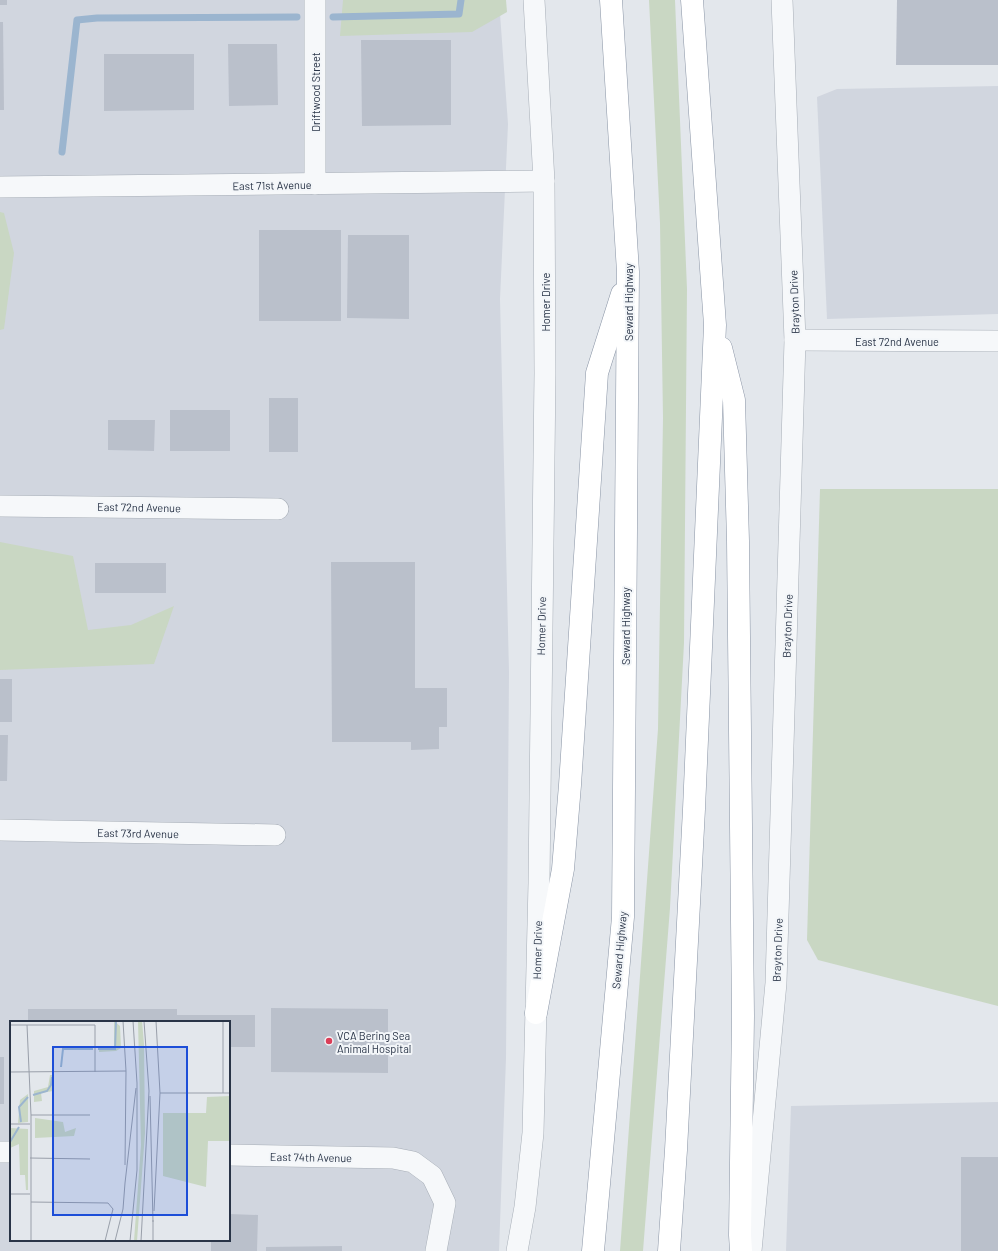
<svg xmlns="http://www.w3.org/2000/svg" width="998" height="1251" font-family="Barlow,sans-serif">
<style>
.built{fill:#d1d6df;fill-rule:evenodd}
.green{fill:#c9d7c3}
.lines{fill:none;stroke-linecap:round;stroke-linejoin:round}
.stream{stroke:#9bb5cf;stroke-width:7}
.building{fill:#bac0cb}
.minor-casing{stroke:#a7aeb7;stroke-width:22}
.highway-casing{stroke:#8994a5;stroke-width:23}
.minor{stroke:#f6f8fa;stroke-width:21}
.highway{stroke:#fff;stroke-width:22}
.poi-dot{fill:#db3e58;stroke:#f3f6f9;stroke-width:1.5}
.labels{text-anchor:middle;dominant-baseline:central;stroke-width:4;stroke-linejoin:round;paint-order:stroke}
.street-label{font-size:11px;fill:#293447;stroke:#f3f6f9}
.poi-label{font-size:11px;fill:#293447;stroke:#f3f6f9;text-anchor:start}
.inset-river{fill:none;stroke:#9bb5cf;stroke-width:2}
.inset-road{fill:none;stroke:#999faa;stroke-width:1}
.view{fill:#1d4ed8;fill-opacity:0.15;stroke:#1d4ed8;stroke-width:2}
.inset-edge{fill:none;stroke:#293447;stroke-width:2}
</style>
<rect width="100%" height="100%" fill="#e3e7ec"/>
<g class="built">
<path d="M0,0H499L508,124L500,299L509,672L506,1058L499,1251H0ZM11,1022H229V1240H11Z"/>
<polygon points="998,86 998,314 827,319 817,97 837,89"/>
<polygon points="998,1102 998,1251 786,1251 791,1106"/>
</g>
<g class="green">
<polygon points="343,0 506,0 507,12 472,32 340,36"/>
<polygon points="649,0 675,0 687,289 684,643 670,908 643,1251 620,1251 658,729 663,418 660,223"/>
<polygon points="0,212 4,213 14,253 4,329 0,330"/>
<polygon points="820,489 998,489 998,1006 818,960 807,940"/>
<polygon points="0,542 73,556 88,630 131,625 174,606 154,664 0,670"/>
</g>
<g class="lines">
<g class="stream">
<polyline points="333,17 459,14 461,0"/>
<polyline points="62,152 77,20 97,18 297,17"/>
</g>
</g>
<g class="building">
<rect x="0" y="0" width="7" height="5"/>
<polygon points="897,0 998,0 998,65 896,65"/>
<polygon points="0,22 3,22 4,110 0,110"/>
<polygon points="361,40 451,40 451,125 362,126"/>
<polygon points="228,44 277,44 278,105 229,106"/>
<polygon points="104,54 194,54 194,110 104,111"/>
<rect x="259" y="230" width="82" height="91"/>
<polygon points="348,235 409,235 409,319 347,318"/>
<rect x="269" y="398" width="29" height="54"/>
<rect x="170" y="410" width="60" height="41"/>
<polygon points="108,420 155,420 154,451 108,450"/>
<polygon points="331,562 415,562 415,688 447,688 447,727 439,727 439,749 411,750 411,742 332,742"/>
<rect x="95" y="563" width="71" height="30"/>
<rect x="0" y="679" width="12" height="43"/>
<polygon points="0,735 8,735 7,781 0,781"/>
<polygon points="271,1008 388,1009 388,1073 271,1072"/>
<polygon points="28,1009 177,1009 177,1015 255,1015 255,1047 229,1047 229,1022 28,1022"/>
<rect x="0" y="1057" width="4" height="47"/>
<rect x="961" y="1157" width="37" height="94"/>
<polygon points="229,1214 258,1215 257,1251 211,1251 211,1240 229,1240"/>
<polygon points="342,1246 342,1251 266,1251 266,1247"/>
</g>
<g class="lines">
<defs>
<g id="minor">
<polyline points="315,0 315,184"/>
<polyline points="0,187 544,181"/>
<polyline points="795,340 998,341"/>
<polyline points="0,506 278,509"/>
<polyline points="0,830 275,835"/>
<polyline points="0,1152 11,1152"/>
<polyline points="229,1155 393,1158 413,1162 432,1176 445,1203 436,1251"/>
<polyline points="517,1251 525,1207 533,1133 539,883 545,373 544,181 534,0"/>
<polyline points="751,1251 776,983 795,340 782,0"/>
</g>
<g id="highway">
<polyline points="721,348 734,400 738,541 743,1016 740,1235 741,1251"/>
<polyline points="536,1013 563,869 570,785 597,373 622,294"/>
<polyline points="593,1251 623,917 628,272 611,0"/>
<polyline points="669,1251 676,1150 694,809 715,325 692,0"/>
</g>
</defs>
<use href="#minor" class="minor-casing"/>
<use href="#highway" class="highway-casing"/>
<use href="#minor" class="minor"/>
<use href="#highway" class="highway"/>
</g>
<circle class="poi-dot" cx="329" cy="1041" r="4"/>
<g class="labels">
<g class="street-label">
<text transform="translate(315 92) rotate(-90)">Driftwood Street</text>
<text transform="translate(272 185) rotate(-1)">East 71st Avenue</text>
<text transform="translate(545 302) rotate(-90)">Homer Drive</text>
<text transform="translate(628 302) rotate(-90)">Seward Highway</text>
<text transform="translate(794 302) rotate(-92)">Brayton Drive</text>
<text x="897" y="341">East 72nd Avenue</text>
<text transform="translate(139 507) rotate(1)">East 72nd Avenue</text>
<text transform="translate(541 626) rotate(-89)">Homer Drive</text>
<text transform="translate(625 626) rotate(-90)">Seward Highway</text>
<text transform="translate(787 626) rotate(-88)">Brayton Drive</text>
<text transform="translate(138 833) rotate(1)">East 73rd Avenue</text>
<text transform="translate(537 950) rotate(-89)">Homer Drive</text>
<text transform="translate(619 950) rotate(-85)">Seward Highway</text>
<text transform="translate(777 950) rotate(-88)">Brayton Drive</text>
<text transform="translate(311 1157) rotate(1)">East 74th Avenue</text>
</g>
<g class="poi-label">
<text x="337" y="1035">VCA Bering Sea<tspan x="337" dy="13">Animal Hospital</tspan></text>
</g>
</g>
<g transform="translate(10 1021)">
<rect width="220" height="220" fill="#e3e7ec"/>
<path d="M104,0L110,5L111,27L106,30L89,31V25H104ZM128,0H132L134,23L135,112L127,220H124L131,124ZM40,54H43V70L31,72L32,80L24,81V70L38,66ZM18,73V101L8,102L10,79ZM220,75V120H198L196,166L153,155V92H196L197,76ZM25,97L53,101L55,111L66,107L64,115L25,117ZM0,107L18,108V169H16L15,154H10L9,123L0,127Z" fill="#c9d7c3"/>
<path class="inset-river" d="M88,28H105L106,0M51,46L53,28H83M23,74L37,70L41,64L42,56M11,101L9,86L18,76M0,121L9,106"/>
<path class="inset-road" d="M113,0L116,50L115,144M213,0V72M0,4H85V51M17,4L21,94V220M0,51L116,50M150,72H220M140,75L143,201M21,94H80M0,103H20M20,137L80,138M115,162L126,67M0,173H20M21,181L98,182L103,188L95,220M144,190L150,72L146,0M105,220L113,188L115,162M120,220L127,149V62L123,0M131,220L139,70L134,0M143,220V199"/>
<path class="view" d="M43,26H177V194H43Z"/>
<rect width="220" height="220" class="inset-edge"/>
</g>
</svg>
